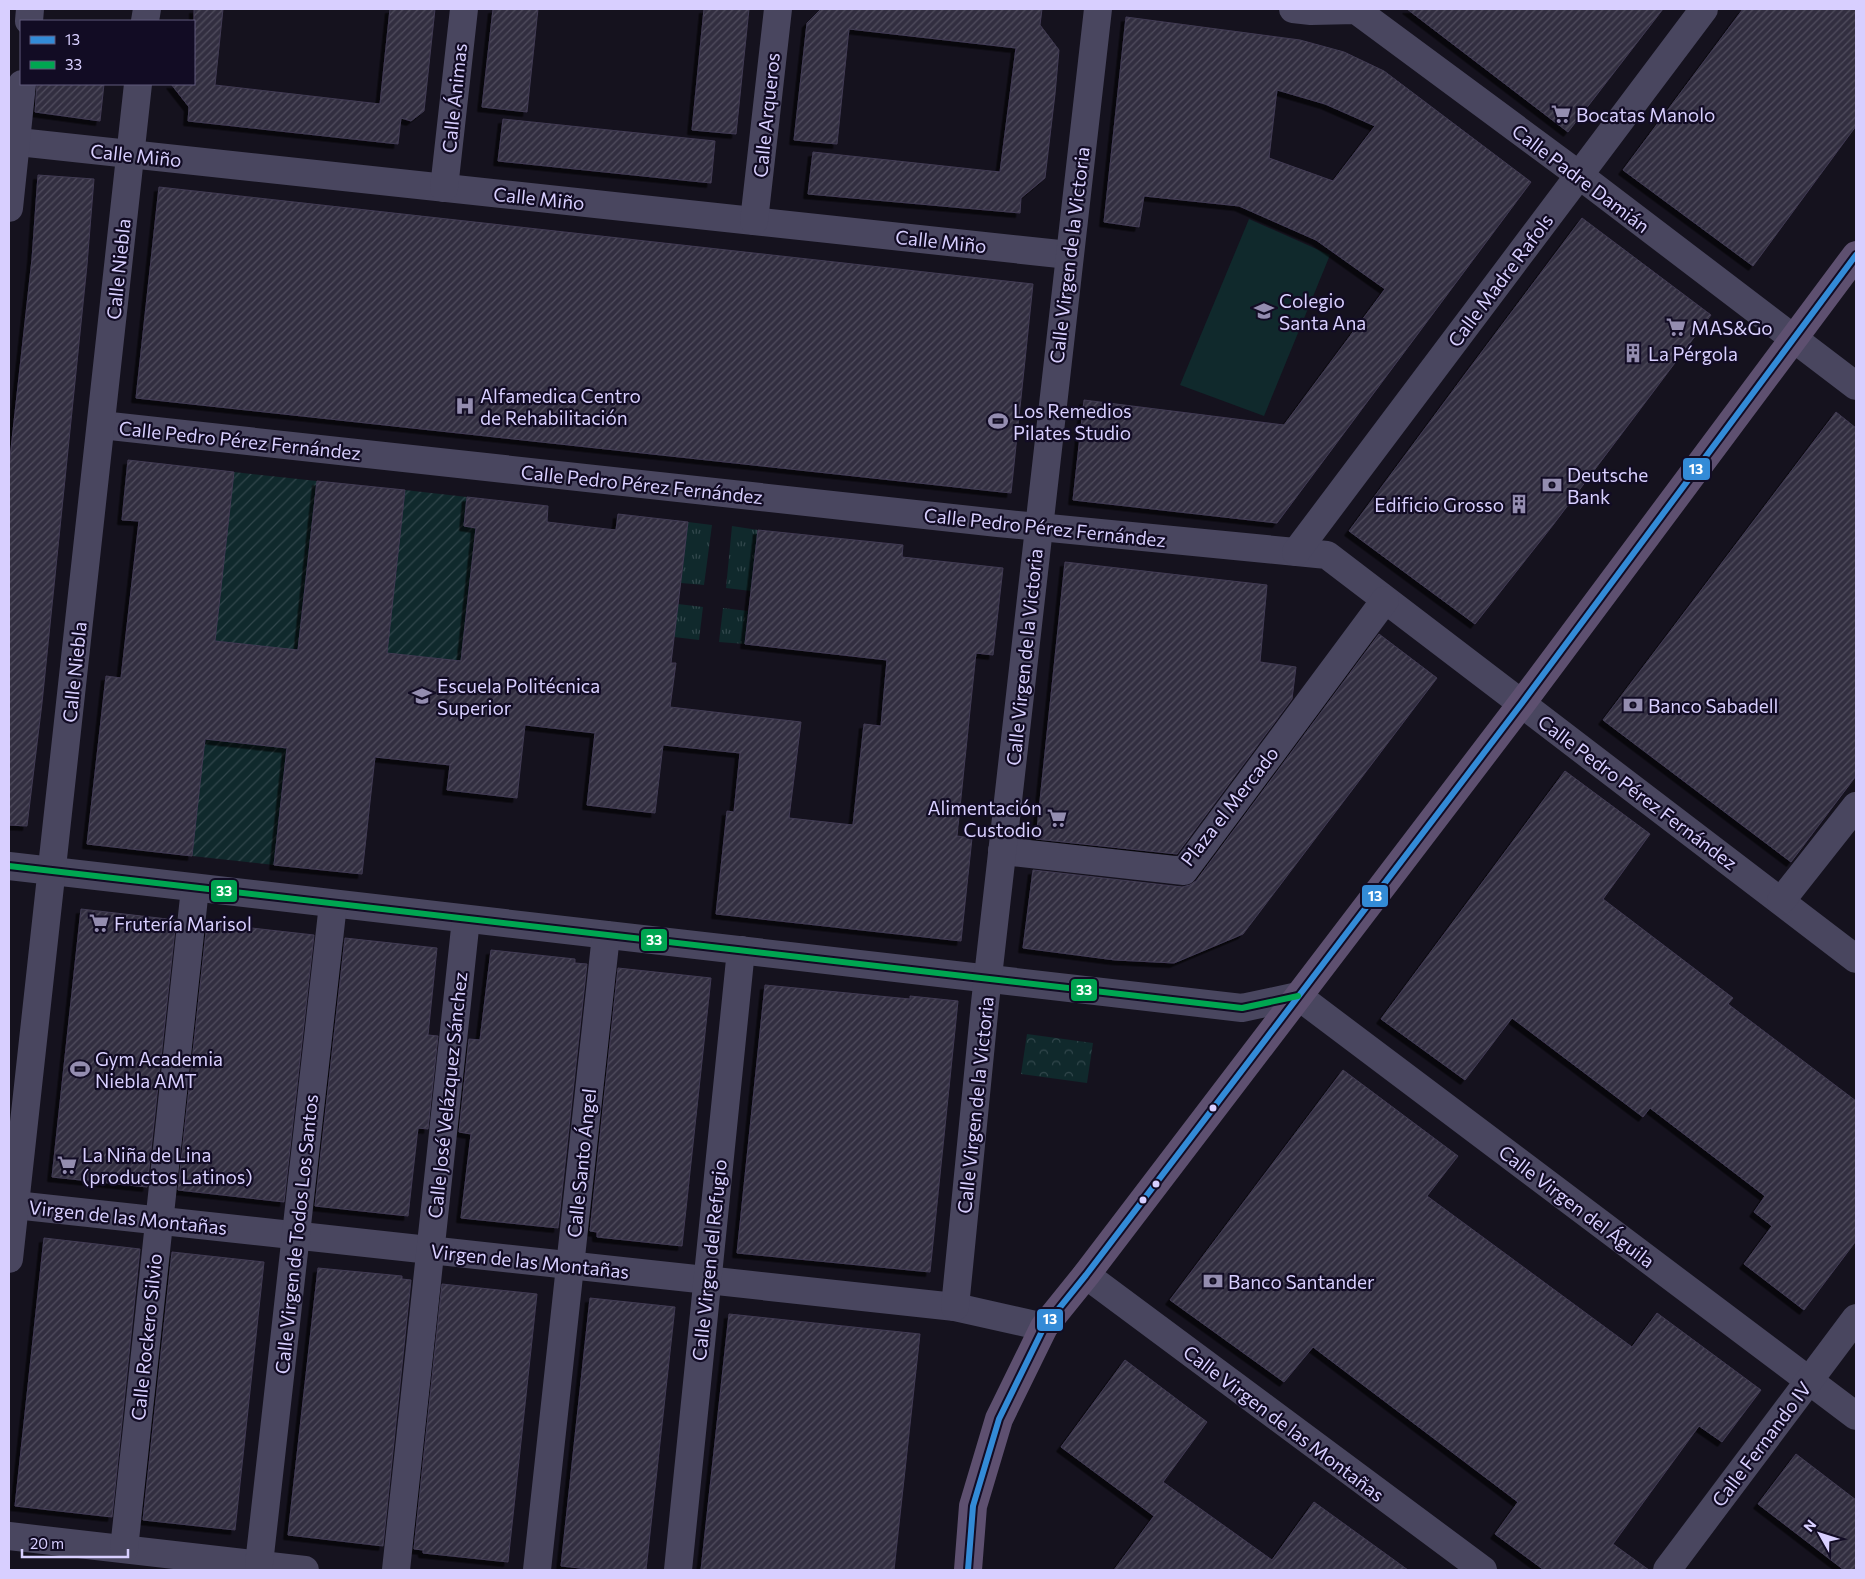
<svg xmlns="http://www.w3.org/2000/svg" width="1865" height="1579" font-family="Commissioner,sans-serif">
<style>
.grass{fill:url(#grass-tufts)}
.forest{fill:url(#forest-crowns)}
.garden{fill:url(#garden-furrows)}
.pitch{fill:#10292c}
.building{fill:url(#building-hatch);stroke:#413b53;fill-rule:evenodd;filter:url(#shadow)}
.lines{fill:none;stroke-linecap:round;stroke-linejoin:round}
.minor{stroke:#49465f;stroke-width:28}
.major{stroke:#5e5070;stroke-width:28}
.bus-1-casing{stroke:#120c24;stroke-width:10}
.bus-2-casing{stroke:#120c24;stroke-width:10}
.bus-1{stroke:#338bd7;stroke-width:6}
.bus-2{stroke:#00a651;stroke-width:6}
.bus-dot{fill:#d8cfff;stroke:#120c24;stroke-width:2}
.labels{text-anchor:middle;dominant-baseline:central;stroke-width:4.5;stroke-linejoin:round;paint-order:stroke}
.street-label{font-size:19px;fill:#d8cfff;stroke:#120c24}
.poi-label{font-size:19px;fill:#d8cfff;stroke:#120c24;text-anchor:start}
.line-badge{stroke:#120c24;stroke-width:2}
.badge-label{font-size:14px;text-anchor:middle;font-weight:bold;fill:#fff}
</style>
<defs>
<pattern id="grass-tufts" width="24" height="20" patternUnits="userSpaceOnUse" patternTransform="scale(1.25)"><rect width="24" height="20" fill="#10292c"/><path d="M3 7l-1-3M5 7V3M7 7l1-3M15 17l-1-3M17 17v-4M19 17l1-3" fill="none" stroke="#32474c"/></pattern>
<pattern id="forest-crowns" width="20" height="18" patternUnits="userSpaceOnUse" patternTransform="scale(1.25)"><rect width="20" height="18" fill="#10292c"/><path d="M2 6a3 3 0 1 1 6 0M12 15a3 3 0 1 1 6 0" fill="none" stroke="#32474c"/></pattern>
<pattern id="garden-furrows" width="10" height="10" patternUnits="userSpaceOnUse" patternTransform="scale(1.25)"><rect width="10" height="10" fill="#10292c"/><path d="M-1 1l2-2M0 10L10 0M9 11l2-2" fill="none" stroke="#32474c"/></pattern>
<pattern id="building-hatch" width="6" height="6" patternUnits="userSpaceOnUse" patternTransform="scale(1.25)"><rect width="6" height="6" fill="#332f41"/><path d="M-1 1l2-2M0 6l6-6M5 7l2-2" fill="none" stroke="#504c5e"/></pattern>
<filter id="shadow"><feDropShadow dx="-4.5" dy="4.5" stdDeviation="0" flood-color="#0009"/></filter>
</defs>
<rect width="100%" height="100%" fill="#15121e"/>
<g class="grass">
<polygon points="688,522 712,525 704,585 681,583"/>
<polygon points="732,526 758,530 751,591 726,588"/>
<polygon points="678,604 703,607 699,640 674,637"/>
<polygon points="723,608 748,611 745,644 719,642"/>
</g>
<polygon class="forest" points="1027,1034 1093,1043 1087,1083 1021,1074"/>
<g class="garden">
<polygon points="234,472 317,481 298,650 215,641"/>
<polygon points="405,490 467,497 464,526 476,528 461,661 387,653"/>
<polygon points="205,739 287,748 274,865 192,856"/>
</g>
<polygon class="pitch" points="1249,219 1330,255 1264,416 1180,385"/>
<g class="building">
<polygon points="194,9 223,9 215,85 380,104 390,9 435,9 424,111 411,121 401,118 398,144 188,121 189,107 171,84 194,84"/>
<polygon points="493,9 538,9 527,112 482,107"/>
<polygon points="704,9 749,9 736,134 692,130"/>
<polygon points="821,9 1042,9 1040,25 1059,50 1055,94 1045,178 1021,198 1020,213 808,194 813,152 1000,172 1016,48 849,29 837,144 794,140 807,23"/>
<polygon points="1407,9 1663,9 1568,132"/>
<polygon points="1743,9 1856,9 1856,126 1753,266 1623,170"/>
<path d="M1126,17L1300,40L1344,52L1384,71L1531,182L1277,523L1073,500L1084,400L1284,425L1385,289L1316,240L1239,206L1144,196L1139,227L1104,222ZM1277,90L1325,104L1375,126L1333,181L1269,158Z"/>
<polygon points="37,84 104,84 100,121 35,112"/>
<polygon points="503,119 715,141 711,183 498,161"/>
<polygon points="38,175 94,179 87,265 42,703 27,826 9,825 9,467 32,259"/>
<polygon points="159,187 1033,284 1011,493 136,398"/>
<polygon points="1582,218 1711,315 1553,525 1475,624 1349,531 1466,373"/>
<polygon points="1836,412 1856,428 1856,776 1791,862 1603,720"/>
<polygon points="128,460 234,472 215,641 298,650 317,481 405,490 387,653 461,661 476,528 464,526 467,497 548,506 547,522 616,530 618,514 688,522 671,663 676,663 670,707 801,722 789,818 853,825 864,724 881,726 887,660 745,644 758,530 903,545 902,557 1003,568 993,655 976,653 957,836 972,838 961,941 716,914 727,811 734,812 740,753 663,745 655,813 587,805 595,733 525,725 517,798 447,790 450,765 375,757 362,874 274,865 287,748 205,739 192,856 87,844 106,676 121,678 139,521 122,520"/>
<polygon points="1065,562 1267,585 1260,662 1296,667 1292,699 1177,854 1036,839"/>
<polygon points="1379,634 1437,678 1243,934 1174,963 1115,960 1023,948 1033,870 1182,887 1190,885 1196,881"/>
<polygon points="1565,771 1650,834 1603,899 1733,998 1728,1004 1856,1101 1856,1241 1804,1310 1744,1264 1772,1226 1754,1212 1765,1196 1650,1108 1643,1117 1512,1018 1465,1080 1381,1019"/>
<polygon points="81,909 176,920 147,1187 52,1177"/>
<polygon points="207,923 314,935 284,1202 178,1190"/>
<polygon points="345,938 437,948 428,1035 438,1036 428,1129 418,1128 408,1216 315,1206"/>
<polygon points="491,950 575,959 575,963 587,964 558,1228 461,1218 471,1134 459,1132 469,1039 480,1040"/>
<polygon points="618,968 711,978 682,1246 597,1237 597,1232 590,1231"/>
<polygon points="765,985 910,999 910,996 958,1001 930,1272 737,1253"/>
<polygon points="1343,1070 1458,1156 1427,1196 1632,1347 1657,1313 1761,1390 1722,1442 1699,1426 1613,1544 1649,1570 1544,1570 1495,1534 1518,1502 1313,1347 1284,1382 1170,1300"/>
<polygon points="44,1238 140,1249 112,1517 15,1506"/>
<polygon points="172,1252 264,1262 235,1530 143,1520"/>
<polygon points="318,1268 402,1276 402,1279 411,1280 383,1546 288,1535"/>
<polygon points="442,1284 537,1294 508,1562 423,1553 423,1550 414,1549"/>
<polygon points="590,1298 675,1307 646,1570 598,1570 561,1566"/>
<polygon points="729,1314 920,1334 894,1570 701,1570"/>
<polygon points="1125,1360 1207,1422 1163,1482 1272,1560 1314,1502 1408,1570 1114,1570 1154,1516 1061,1447"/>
<polygon points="1796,1454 1856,1500 1856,1570 1844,1570 1758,1504"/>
</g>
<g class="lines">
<g class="minor">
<polyline points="1293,9 1311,11 1356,10 1579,175 1856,386"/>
<polyline points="29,21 30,9"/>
<polyline points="145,21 147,9"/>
<polyline points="9,141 1069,255"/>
<polyline points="444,188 464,9"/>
<polyline points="9,208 22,84"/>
<polyline points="754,221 778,9"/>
<polyline points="101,425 998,523 1327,555 1856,959"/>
<polyline points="1296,552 1704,9"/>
<polyline points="1002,851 1184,871 1385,600"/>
<polyline points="9,866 1242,1008 1298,996 1856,1416"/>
<polyline points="1781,901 1856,806"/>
<polyline points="15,1205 955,1307 1044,1327"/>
<polyline points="9,1259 138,84"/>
<polyline points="1086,1275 1483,1570"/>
<polyline points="955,1307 985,1003 1098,9"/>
<polyline points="9,1536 305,1570"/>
<polyline points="124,1549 195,888"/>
<polyline points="259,1564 333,904"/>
<polyline points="396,1570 466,919"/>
<polyline points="537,1570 606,935"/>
<polyline points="678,1570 741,950"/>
<polyline points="1667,1570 1856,1318"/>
</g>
<polyline class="major" points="968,1570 973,1506 999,1419 1044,1327 1086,1275 1522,703 1856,255"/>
<defs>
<polyline id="bus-1" points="968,1570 973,1506 999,1419 1044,1327 1086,1275 1522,703 1856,255"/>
<polyline id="bus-2" points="9,866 1242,1008 1298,996"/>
</defs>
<use href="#bus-1" class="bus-1-casing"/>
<use href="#bus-2" class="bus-2-casing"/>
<use href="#bus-1" class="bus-1"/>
<use href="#bus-2" class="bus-2"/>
</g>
<defs>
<symbol id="supermarket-bare" viewBox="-9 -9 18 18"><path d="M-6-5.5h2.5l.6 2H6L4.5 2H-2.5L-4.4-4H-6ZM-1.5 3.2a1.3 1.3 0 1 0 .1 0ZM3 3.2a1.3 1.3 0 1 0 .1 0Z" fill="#948db0" stroke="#120c24" stroke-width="2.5" paint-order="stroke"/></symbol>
<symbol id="school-bare" viewBox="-9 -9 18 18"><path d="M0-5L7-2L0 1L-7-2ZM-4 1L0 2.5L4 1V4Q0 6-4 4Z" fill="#948db0" stroke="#120c24" stroke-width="2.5" paint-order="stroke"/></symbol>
<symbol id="building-bare" viewBox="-9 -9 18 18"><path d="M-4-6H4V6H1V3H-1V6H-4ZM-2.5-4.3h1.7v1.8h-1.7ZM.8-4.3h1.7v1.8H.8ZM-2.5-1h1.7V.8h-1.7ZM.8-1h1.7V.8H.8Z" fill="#948db0" stroke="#120c24" stroke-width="2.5" paint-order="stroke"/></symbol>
<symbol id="hospital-bare" viewBox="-9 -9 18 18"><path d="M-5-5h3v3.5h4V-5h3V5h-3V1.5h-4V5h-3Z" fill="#948db0" stroke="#120c24" stroke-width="2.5" paint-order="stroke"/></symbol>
<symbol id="stadium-bare" viewBox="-9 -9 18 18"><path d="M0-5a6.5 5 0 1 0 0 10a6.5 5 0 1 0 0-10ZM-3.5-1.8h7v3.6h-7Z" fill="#948db0" stroke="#120c24" stroke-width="2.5" paint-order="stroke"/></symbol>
<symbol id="bank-bare" viewBox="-9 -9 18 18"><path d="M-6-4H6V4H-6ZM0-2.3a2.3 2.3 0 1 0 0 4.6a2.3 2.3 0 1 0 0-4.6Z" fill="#948db0" stroke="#120c24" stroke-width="2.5" paint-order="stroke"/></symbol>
<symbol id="university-bare" viewBox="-9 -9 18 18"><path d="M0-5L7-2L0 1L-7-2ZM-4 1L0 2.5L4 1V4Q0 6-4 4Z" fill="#948db0" stroke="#120c24" stroke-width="2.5" paint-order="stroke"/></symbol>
</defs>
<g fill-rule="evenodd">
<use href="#supermarket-bare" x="1547" y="100" width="28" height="28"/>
<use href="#school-bare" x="1250" y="297" width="28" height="28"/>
<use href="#supermarket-bare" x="1662" y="313" width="28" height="28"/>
<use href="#building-bare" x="1619" y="339" width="28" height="28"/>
<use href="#hospital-bare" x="451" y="392" width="28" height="28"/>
<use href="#stadium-bare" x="984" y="407" width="28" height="28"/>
<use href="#bank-bare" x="1538" y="471" width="28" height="28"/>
<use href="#building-bare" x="1505" y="490" width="28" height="28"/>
<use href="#university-bare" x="408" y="682" width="28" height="28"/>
<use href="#bank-bare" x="1619" y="691" width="28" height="28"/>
<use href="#supermarket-bare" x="1043" y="804" width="28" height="28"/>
<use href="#supermarket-bare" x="85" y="909" width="28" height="28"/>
<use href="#stadium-bare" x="66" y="1055" width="28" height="28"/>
<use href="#supermarket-bare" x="53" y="1151" width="28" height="28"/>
<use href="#bank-bare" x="1199" y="1267" width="28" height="28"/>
</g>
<g class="bus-dot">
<circle cx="1213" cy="1108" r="4.5"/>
<circle cx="1156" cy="1184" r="4.5"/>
<circle cx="1143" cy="1200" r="4.5"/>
</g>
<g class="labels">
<g class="street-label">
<text transform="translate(454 98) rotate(-84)">Calle Ánimas</text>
<text transform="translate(766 115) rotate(-84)">Calle Arqueros</text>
<text transform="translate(136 155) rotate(6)">Calle Miño</text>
<text transform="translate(1581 178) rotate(37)">Calle Padre Damián</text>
<text transform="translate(539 198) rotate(6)">Calle Miño</text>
<text transform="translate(941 241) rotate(6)">Calle Miño</text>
<text transform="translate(1069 255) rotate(-83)">Calle Virgen de la Victoria</text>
<text transform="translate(118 269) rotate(-84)">Calle Niebla</text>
<text transform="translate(1500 280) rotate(-53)">Calle Madre Rafols</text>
<text transform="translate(240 440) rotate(6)">Calle Pedro Pérez Fernández</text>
<text transform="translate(642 484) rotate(6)">Calle Pedro Pérez Fernández</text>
<text transform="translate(1045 527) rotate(6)">Calle Pedro Pérez Fernández</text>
<text transform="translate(1024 657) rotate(-84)">Calle Virgen de la Victoria</text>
<text transform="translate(74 672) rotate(-84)">Calle Niebla</text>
<text transform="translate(1638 792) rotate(37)">Calle Pedro Pérez Fernández</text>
<text transform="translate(1229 806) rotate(-52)">Plaza el Mercado</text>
<text transform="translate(447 1095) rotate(-84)">Calle José Velázquez Sánchez</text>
<text transform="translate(975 1105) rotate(-84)">Calle Virgen de la Victoria</text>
<text transform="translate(581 1163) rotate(-84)">Calle Santo Ángel</text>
<text transform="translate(1577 1206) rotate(37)">Calle Virgen del Águila</text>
<text transform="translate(128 1217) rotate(6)">Virgen de las Montañas</text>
<text transform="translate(296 1234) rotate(-84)">Calle Virgen de Todos Los Santos</text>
<text transform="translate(709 1260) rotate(-84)">Calle Virgen del Refugio</text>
<text transform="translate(530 1261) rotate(6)">Virgen de las Montañas</text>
<text transform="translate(146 1337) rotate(-84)">Calle Rockero Silvio</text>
<text transform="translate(1284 1423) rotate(37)">Calle Virgen de las Montañas</text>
<text transform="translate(1761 1444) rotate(-53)">Calle Fernando IV</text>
</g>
<g class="poi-label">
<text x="1576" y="114">Bocatas Manolo</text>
<text x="1279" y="300">Colegio<tspan x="1279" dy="22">Santa Ana</tspan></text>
<text x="1691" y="327">MAS&amp;Go</text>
<text x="1648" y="353">La Pérgola</text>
<text x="480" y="395">Alfamedica Centro<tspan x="480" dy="22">de Rehabilitación</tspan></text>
<text x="1013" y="410">Los Remedios<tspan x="1013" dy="22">Pilates Studio</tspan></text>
<text x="1567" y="474">Deutsche<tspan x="1567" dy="22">Bank</tspan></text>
<text x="1504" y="504" text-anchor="end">Edificio Grosso</text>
<text x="437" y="685">Escuela Politécnica<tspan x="437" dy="22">Superior</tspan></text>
<text x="1648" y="705">Banco Sabadell</text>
<text x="1042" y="807" text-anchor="end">Alimentación<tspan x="1042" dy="22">Custodio</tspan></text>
<text x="114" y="923">Frutería Marisol</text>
<text x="95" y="1058">Gym Academia<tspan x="95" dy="22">Niebla AMT</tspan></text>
<text x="82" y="1154">La Niña de Lina<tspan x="82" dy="22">(productos Latinos)</tspan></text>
<text x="1228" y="1281">Banco Santander</text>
</g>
</g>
<g class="line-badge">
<rect x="1682" y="457" width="29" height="24" rx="5" fill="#338bd7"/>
<rect x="210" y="879" width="28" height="24" rx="5" fill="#00a651"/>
<rect x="1361" y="884" width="28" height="24" rx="5" fill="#338bd7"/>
<rect x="640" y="928" width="28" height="24" rx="5" fill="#00a651"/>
<rect x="1070" y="978" width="28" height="24" rx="5" fill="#00a651"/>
<rect x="1036" y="1308" width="28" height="24" rx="5" fill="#338bd7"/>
</g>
<g class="badge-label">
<text x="1696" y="474">13</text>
<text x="224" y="896">33</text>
<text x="1375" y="901">13</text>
<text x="654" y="945">33</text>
<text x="1084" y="995">33</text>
<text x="1050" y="1324">13</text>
</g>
<rect width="1865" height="1579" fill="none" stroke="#d8cfff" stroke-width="20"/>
<rect x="20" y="20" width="175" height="65" fill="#120c24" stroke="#615a7c"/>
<rect x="30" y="36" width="25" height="8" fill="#338bd7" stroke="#615a7c"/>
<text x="65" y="45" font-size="15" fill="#d8cfff">13</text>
<rect x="30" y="61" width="25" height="8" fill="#00a651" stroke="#615a7c"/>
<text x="65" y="70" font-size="15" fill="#d8cfff">33</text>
<g transform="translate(1820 1534) rotate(309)" stroke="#120c24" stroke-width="4" paint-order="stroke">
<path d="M0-4L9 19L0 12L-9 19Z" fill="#d8cfff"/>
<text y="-8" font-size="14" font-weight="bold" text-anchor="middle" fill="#d8cfff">N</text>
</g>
<path d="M22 1549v8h106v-8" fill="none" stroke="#d8cfff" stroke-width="2.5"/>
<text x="30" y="1549" font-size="15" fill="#d8cfff" stroke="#120c24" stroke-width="4" paint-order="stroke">20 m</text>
</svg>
